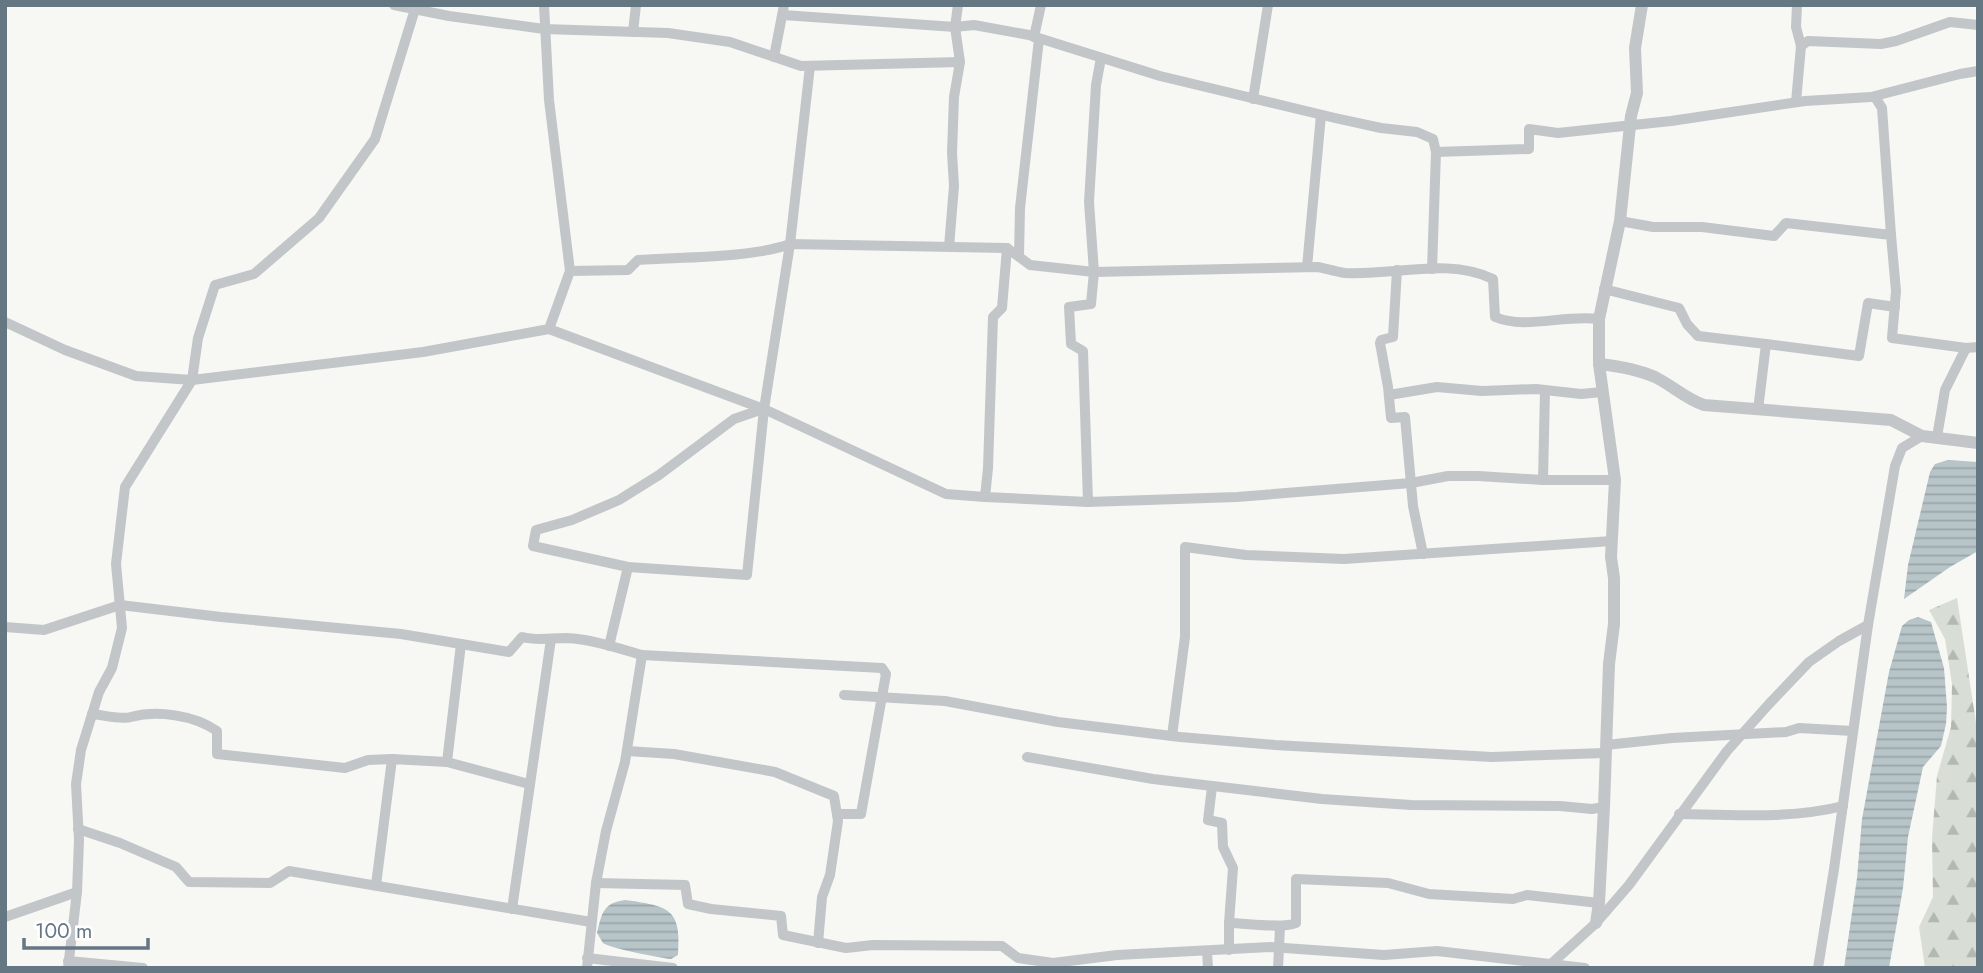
<svg xmlns="http://www.w3.org/2000/svg" width="1983" height="973" font-family="Jost,sans-serif">
<style>
.forest{fill:url(#forest-firs)}
.water{fill:url(#water-rules)}
.lines{fill:none;stroke-linecap:round;stroke-linejoin:round}
.minor{stroke:#c2c6c9;stroke-width:10}
.tertiary{stroke:#c2c6c9;stroke-width:12}
</style>
<defs>
<pattern id="forest-firs" width="22" height="20" patternUnits="userSpaceOnUse" patternTransform="scale(1.75)"><rect width="22" height="20" fill="#d8ded5"/><path d="M5 1l3.5 6h-7zM16 11l3.5 6h-7z" fill="#b3b9b2"/></pattern>
<pattern id="water-rules" width="6" height="5" patternUnits="userSpaceOnUse" patternTransform="scale(1.75)"><rect width="6" height="5" fill="#b8c5c8"/><path d="M0 2.5h6" fill="none" stroke="#99a5a8"/></pattern>
</defs>
<rect width="100%" height="100%" fill="#f7f7f4"/>
<polygon class="forest" points="1957,598 1978,736 1978,968 1925,968 1919,927 1933,897 1932,838 1937,776 1951,727 1952,684 1945,639 1929,610"/>
<g class="water">
<polygon points="1948,460 1978,462 1978,551 1950,567 1904,599 1908,565 1930,472 1935,464"/>
<polygon points="1918,617 1931,622 1944,668 1947,707 1946,724 1941,746 1923,767 1908,837 1903,888 1889,968 1844,968 1857,878 1862,819 1889,672 1902,626 1909,620"/>
<path d="M625,900C668,906 682,908 678,955L671,959C660,958 609,948 603,943C601,940 599,936 597,933C602,913 603,903 625,900Z"/>
</g>
<g class="lines">
<g class="minor">
<polyline points="394,5 449,16 544,29 668,33 730,42 801,66 960,62"/>
<polyline points="544,5 549,100 570,271"/>
<polyline points="1797,5 1796,27 1801,46"/>
<polyline points="783,15 955,27 974,25 1029,35 1160,76 1335,118 1381,128 1417,132 1433,139 1436,152 1432,269"/>
<polyline points="633,32 636,5"/>
<polyline points="1034,37 1041,5"/>
<polyline points="774,57 784,5"/>
<polyline points="1101,58 1096,85 1089,202 1094,272 1091,304 1069,307 1071,344 1083,351 1088,502 1237,497 1411,483 1448,476 1478,476 1543,480"/>
<polyline points="1875,97 1882,108 1891,235"/>
<polyline points="1253,99 1268,5"/>
<polyline points="1796,102 1801,46 1808,41 1881,44 1896,41 1950,22 1978,25"/>
<polyline points="1436,152 1529,149 1529,129 1558,133 1671,121 1805,101 1871,97 1960,74 1978,71"/>
<polyline points="1620,221 1653,227 1702,227 1774,236 1786,223 1891,235 1896,291 1892,338 1966,348 1945,390 1937,437"/>
<polyline points="949,247 954,186 952,153 954,97 960,62 955,27 958,5"/>
<polyline points="1019,256 1020,208 1039,39"/>
<polyline points="1307,267 1321,115"/>
<polyline points="1397,270 1393,337 1381,340 1380,343 1388,387 1391,418 1405,417 1413,506 1423,554"/>
<polyline points="1604,289 1679,308 1687,324 1698,336 1766,344 1758,410"/>
<path d="M5,322L65,350L136,376L192,380L423,352L549,329L570,271L628,270L638,260C679,257 753,258 790,244L1007,248L1030,265L1094,272L1318,267C1327,269 1337,272 1345,273C1393,276 1448,257 1493,279L1495,317C1526,330 1565,314 1599,319"/>
<polyline points="549,329 764,409 946,494 985,497 988,468 993,317 1002,308 1007,248"/>
<polyline points="1766,344 1859,356 1868,303 1895,307"/>
<polyline points="1966,348 1978,347"/>
<polyline points="192,380 198,338 215,285 254,274 319,218 375,139 415,9"/>
<polyline points="1545,391 1543,480 1615,480"/>
<polyline points="1389,395 1437,387 1482,391 1536,389 1581,394 1602,392"/>
<polyline points="985,497 1088,502"/>
<polyline points="628,567 747,575 764,409 790,244 810,66"/>
<path d="M5,627L44,630L120,605L221,617L401,634L509,652L522,637C537,641 550,638 566,638C591,639 618,648 642,655L882,668L886,674L861,814H837"/>
<polyline points="609,646 628,567 533,546 536,530 572,520 619,500 659,475 734,419 763,409"/>
<polyline points="844,695 945,701 1058,722 1180,737 1275,745 1492,757 1605,753"/>
<path d="M92,714C103,715 121,720 131,717C157,710 194,715 217,731V754L345,768L368,760L392,759"/>
<polyline points="1172,736 1185,637 1185,547 1246,555 1344,559 1612,541"/>
<polyline points="1606,745 1672,738 1786,732 1799,728 1853,731"/>
<polyline points="627,751 674,754 775,772 834,796 838,821 830,875 822,897 818,943"/>
<polyline points="1027,757 1153,779 1322,799 1411,805 1560,806 1592,809 1604,807"/>
<polyline points="447,762 529,784"/>
<polyline points="1212,787 1208,820 1222,823 1223,847 1233,868 1229,923"/>
<path d="M1679,814C1731,815 1793,819 1843,806"/>
<polyline points="78,829 120,843 176,867 189,882 270,883 289,871 591,922"/>
<polyline points="596,883 685,885 688,904 711,909 781,916 783,935 846,948 873,945 1002,946 1018,958 1053,963 1117,955 1270,947 1384,955 1437,951 1585,968"/>
<polyline points="376,885 392,759 447,762 461,644"/>
<polyline points="512,909 551,639"/>
<polyline points="5,917 77,892"/>
<path d="M1229,950V923C1246,923 1283,929 1296,923V879L1388,883L1429,894L1513,899L1527,895L1599,903"/>
<polyline points="1207,951 1208,968"/>
<polyline points="587,958 673,968"/>
<polyline points="68,961 143,968"/>
<polyline points="1551,964 1596,923 1629,885 1727,751 1769,704 1809,662 1839,641 1868,625 1895,466 1902,448 1922,436"/>
<polyline points="68,968 77,892 79,840 76,784 81,750 99,692 112,668 122,628 116,564 125,487 192,380"/>
<polyline points="587,968 596,883 606,831 625,762 642,655"/>
<polyline points="1278,968 1280,927"/>
<polyline points="1818,968 1834,869 1868,625"/>
</g>
<g class="tertiary">
<path d="M1599,364C1617,366 1639,370 1655,377C1673,386 1686,399 1704,405L1891,420L1922,436L1978,443"/>
<polyline points="1596,923 1599,903 1604,807 1609,664 1614,624 1614,578 1611,557 1615,480 1599,364 1599,319 1620,221 1631,116 1637,93 1635,48 1642,5"/>
</g>
</g>
<rect width="1983" height="973" fill="none" stroke="#667784" stroke-width="14"/>
<path d="M24 938v10h124v-10" fill="none" stroke="#667784" stroke-width="3.5"/>
<text x="35" y="938" font-size="21" fill="#667784" stroke="#ffffff" stroke-width="5" paint-order="stroke">100 m</text>
</svg>
